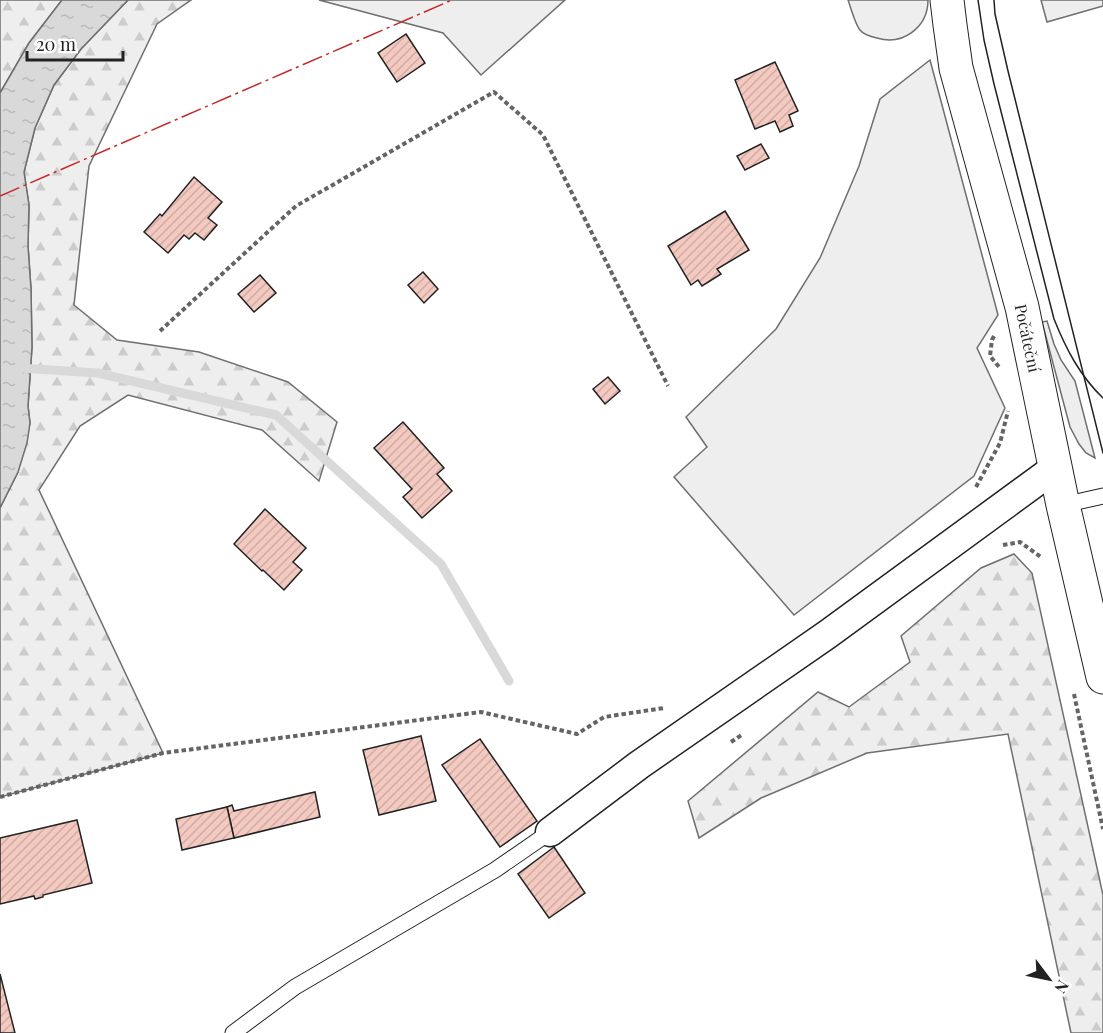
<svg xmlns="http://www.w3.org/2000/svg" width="1103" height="1033" font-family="'Playfair Display',serif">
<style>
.grass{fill:#eee;stroke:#6f6f6f;stroke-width:1.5}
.forest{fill:url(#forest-firs);stroke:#6f6f6f;stroke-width:1.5}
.water{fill:url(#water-ripples);stroke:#6f6f6f;stroke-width:1.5}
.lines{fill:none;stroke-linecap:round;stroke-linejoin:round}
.stream{stroke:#d9d9d9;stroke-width:9}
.building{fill:url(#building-hatch);stroke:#222;stroke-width:1.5}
.lane-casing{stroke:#222;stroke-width:17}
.street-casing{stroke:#222;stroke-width:31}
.secondary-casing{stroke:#222;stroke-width:35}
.path{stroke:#646464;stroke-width:4;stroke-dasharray:4.5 3;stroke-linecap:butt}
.lane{stroke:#fff;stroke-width:15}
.street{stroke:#fff;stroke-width:28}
.secondary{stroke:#fff;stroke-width:33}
.tram{stroke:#222;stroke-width:1.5}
.power{stroke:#c62828;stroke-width:1.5;stroke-dasharray:21 4.5 3 4.5;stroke-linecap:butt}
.labels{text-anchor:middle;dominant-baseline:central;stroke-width:4.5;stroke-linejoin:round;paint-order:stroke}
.street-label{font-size:16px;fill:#222;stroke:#fff}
</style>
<defs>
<pattern id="forest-firs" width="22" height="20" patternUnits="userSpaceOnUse" patternTransform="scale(1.5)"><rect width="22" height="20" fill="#eee"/><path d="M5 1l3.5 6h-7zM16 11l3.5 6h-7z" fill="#ccc"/></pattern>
<pattern id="water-ripples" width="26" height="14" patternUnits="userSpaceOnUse" patternTransform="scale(1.5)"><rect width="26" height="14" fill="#d9d9d9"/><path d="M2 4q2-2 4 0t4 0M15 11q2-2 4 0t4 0" fill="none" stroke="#bababa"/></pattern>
<pattern id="building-hatch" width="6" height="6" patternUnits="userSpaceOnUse" patternTransform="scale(1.5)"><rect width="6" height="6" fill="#f3c9c0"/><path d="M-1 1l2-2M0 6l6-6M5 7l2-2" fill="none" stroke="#d0aca5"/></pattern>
</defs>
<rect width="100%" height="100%" fill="#fff"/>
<g class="grass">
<polygon points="319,0 565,0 481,75 443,33"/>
<path d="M848,0H928C928,27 903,46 877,38C872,37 864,35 860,30C855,24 851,8 848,0Z"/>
<polygon points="1041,0 1103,0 1103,6 1047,22"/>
<polygon points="930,60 998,315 977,348 1005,408 974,476 794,615 674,477 707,447 686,417 776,329 820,258 859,166 880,99"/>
<polygon points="1047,321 1054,344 1061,360 1075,381 1095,458 1086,453 1079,444 1070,427 1042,322"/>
</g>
<g class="forest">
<polygon points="0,0 62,0 29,43 0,93"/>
<polygon points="128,0 191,0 157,24 89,166 74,305 117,340 199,352 288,382 337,422 319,481 262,430 128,395 80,426 39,490 163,753 0,797 0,508 18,472 30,423 28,406 32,347 31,289 28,246 29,205 24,172 35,128 54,85 81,49"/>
<polygon points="1014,554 1032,573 1103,895 1103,1033 1071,1033 1008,734 867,753 761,798 699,838 688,801 818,692 849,707 910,662 901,636 981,568"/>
</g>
<polygon class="water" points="62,0 128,0 81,49 54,85 35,128 24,172 29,205 28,246 31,289 32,347 28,406 30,423 27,443 18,472 0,508 0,93 29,43"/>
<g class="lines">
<polyline class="stream" points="20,368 98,373 276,415 441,564 509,681"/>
</g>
<g class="building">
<polygon points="406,34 425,63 397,82 378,53"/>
<polygon points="775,62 798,111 789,115 793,126 780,132 775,121 755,129 735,80"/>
<polygon points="761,144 769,158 745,170 737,156"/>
<polygon points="194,177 222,202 208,218 217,225 204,240 195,233 189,239 184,235 168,253 144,232 160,214 162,216"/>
<polygon points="725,211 749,250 717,269 721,274 702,286 698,280 691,285 668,246"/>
<polygon points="423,272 438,289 424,303 408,285"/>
<polygon points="260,275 276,293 254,312 238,294"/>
<polygon points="608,377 620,391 605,404 593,389"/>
<polygon points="403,422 444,468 437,474 452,491 422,518 403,497 412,489 374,448"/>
<polygon points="265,509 306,548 293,562 302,570 284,590 263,570 262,571 234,544"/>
<polygon points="421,736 436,801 379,815 363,750"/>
<polygon points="480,739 537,821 500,847 442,765"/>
<polygon points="315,792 320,817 234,838 227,807 232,805 234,811"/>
<polygon points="227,807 234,838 182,850 176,819"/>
<polygon points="77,820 92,883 43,895 43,897 35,899 34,896 0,904 0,838"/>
<polygon points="554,847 585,893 549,918 518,874"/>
<polygon points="0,974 15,1033 0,1033"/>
</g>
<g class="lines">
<defs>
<g id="lane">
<polyline points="1063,505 1103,496"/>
<polyline points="233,1033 295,987 495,870 550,832"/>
</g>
<polyline id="street" points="550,832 639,765 828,634 1055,468"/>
<polyline id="secondary" points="947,0 950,25 956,68 1022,307 1063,505 1103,677"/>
</defs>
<use href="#lane" class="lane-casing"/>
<use href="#street" class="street-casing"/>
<use href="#secondary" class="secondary-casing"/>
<g class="path">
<polyline points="160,331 296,206 494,92 543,135 668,386"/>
<polyline points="994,336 992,340 990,356 1000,368"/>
<polyline points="976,487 1000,443 1008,411"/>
<polyline points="1003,545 1020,542 1041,557"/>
<polyline points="1074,694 1103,829"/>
<polyline points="731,742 743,734"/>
<polyline points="0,797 163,753 481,712 577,734 604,717 664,708"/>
</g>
<use href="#lane" class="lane"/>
<use href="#street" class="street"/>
<use href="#secondary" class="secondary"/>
<g class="tram">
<path d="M978,0L984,40L994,84L1054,319C1066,349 1080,376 1103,398"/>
<polyline points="994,0 995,14 1008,71 1103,453"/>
</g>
<polyline class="power" points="0,196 452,0"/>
</g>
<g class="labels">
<g class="street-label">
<text transform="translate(1028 338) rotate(78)">Počáteční</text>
</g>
</g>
<g transform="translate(1049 979) rotate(122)" stroke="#ffffff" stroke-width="4.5" paint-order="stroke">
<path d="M0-4.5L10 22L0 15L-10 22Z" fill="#222222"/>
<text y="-9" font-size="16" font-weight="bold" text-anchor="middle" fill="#222222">N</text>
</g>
<path d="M27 51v9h96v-9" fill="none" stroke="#222222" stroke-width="3"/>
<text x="36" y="51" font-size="18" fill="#222222" stroke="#ffffff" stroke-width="4.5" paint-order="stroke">20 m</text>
</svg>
